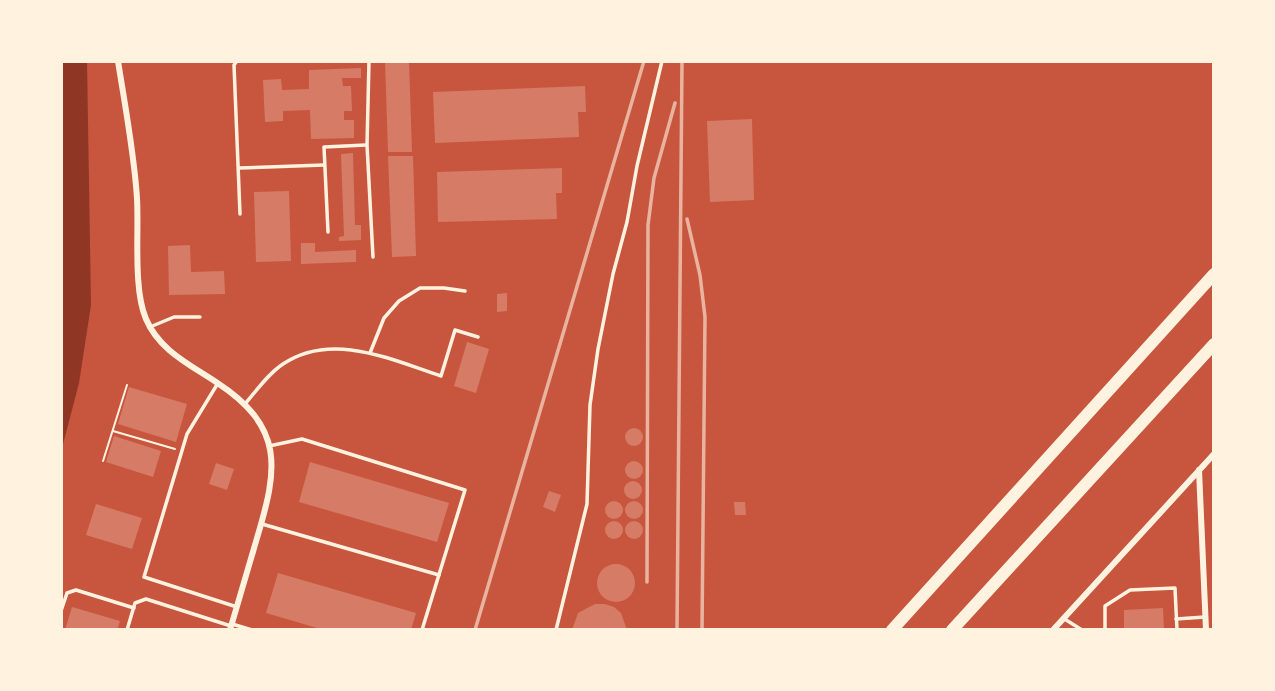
<svg xmlns="http://www.w3.org/2000/svg" width="1275" height="691" font-family="'Nunito Sans',sans-serif">
<style>
.water{fill:#8f3625}
.building{fill:#d67c66}
.lines{fill:none;stroke-linecap:round;stroke-linejoin:round}
.path{stroke:#fff3e0;stroke-width:2}
.service{stroke:#fff3e0;stroke-width:3.5}
.minor{stroke:#fff3e0;stroke-width:6}
.motorway{stroke:#fff3e0;stroke-width:12}
.rail{stroke:#e9b49f;stroke-width:3.5}
</style>
<rect width="100%" height="100%" fill="#c8553d"/>
<polygon class="water" points="61,61 87,61 91,305 79,383 61,452"/>
<g class="building">
<polygon points="385,61 409,61 412,152 388,152"/>
<polygon points="361,68 361,78 342,78 343,86 351,86 352,111 344,111 344,120 354,120 354,138 311,139 310,110 283,111 283,121 265,122 263,80 281,79 282,90 309,89 309,70"/>
<polygon points="585,86 586,112 578,112 579,137 435,143 433,92"/>
<polygon points="752,119 754,200 710,202 707,121"/>
<polygon points="353,153 355,225 361,225 361,240 339,241 339,237 344,236 341,154"/>
<polygon points="388,156 413,156 416,256 392,257"/>
<polygon points="562,168 562,193 556,193 557,219 438,222 437,172"/>
<polygon points="289,191 291,261 256,262 254,192"/>
<polygon points="301,243 315,243 315,252 356,250 356,262 301,264"/>
<polygon points="190,245 191,272 224,271 225,294 169,295 168,246"/>
<polygon points="507,293 507,311 497,312 497,294"/>
<polygon points="467,342 489,349 476,393 454,386"/>
<polygon points="129,387 187,404 176,442 118,424"/>
<circle cx="634" cy="437" r="9"/>
<polygon points="114,436 161,451 153,477 106,462"/>
<circle cx="634" cy="470" r="9"/>
<polygon points="310,462 449,503 437,542 299,502"/>
<polygon points="216,463 234,469 227,490 209,484"/>
<circle cx="633" cy="490" r="9"/>
<polygon points="549,491 561,495 555,512 543,507"/>
<circle cx="614" cy="510" r="9"/>
<circle cx="634" cy="510" r="9"/>
<polygon points="734,502 745,502 746,515 735,515"/>
<polygon points="96,504 142,518 132,549 86,535"/>
<circle cx="634" cy="530" r="9"/>
<circle cx="614" cy="530" r="9"/>
<circle cx="616" cy="583" r="19"/>
<polygon points="278,573 416,613 411,630 324,630 266,613"/>
<polygon points="595,604 605,604 614,607 621,613 627,630 572,630 578,613"/>
<polygon points="72,607 120,621 117,630 65,630"/>
<polygon points="1163,608 1164,630 1124,630 1124,610"/>
</g>
<g class="lines">
<g class="path">
<polyline points="113,431 175,449"/>
<polyline points="103,461 127,385"/>
</g>
<g class="service">
<polyline points="237,61 234,65 240,214"/>
<polyline points="369,61 367,145 373,257"/>
<polyline points="239,168 324,165"/>
<polyline points="328,232 324,147 366,145"/>
<polyline points="150,327 174,317 200,317"/>
<polyline points="370,353 384,318 399,301 420,288 444,288 465,291"/>
<polyline points="218,383 187,434 144,577 237,607"/>
<path d="M245,404C257,390 268,374 283,364C332,331 392,360 441,376L455,330L478,337"/>
<polyline points="269,446 302,439 465,490 422,630"/>
<polyline points="262,524 439,575"/>
<polyline points="61,611 67,593 76,590 134,608"/>
<polyline points="1063,618 1082,630"/>
<polyline points="1176,619 1205,617"/>
<polyline points="232,624 252,630"/>
<polyline points="127,630 135,603 146,599 231,626"/>
<polyline points="556,630 587,504 590,405 598,349 613,274 627,222 637,166 662,61"/>
<polyline points="1105,630 1105,606 1130,590 1175,588 1177,630"/>
</g>
<g class="minor">
<path d="M118,61C125,106 134,152 137,198C139,232 133,289 146,319C159,350 189,364 216,382C285,427 278,468 257,538C248,569 239,599 230,630"/>
<polyline points="1199,470 1206,630"/>
<polyline points="1053,630 1214,454"/>
</g>
<g class="motorway">
<polyline points="892,630 1214,274"/>
<polyline points="952,630 1214,344"/>
</g>
<g class="rail">
<polyline points="687,219 700,275 705,317 702,630"/>
<polyline points="647,582 648,225 654,178 675,103"/>
<polyline points="475,630 644,61"/>
<polyline points="677,630 682,61"/>
</g>
</g>
<rect width="1275" height="691" fill="none" stroke="#fff3e0" stroke-width="126"/>
</svg>
